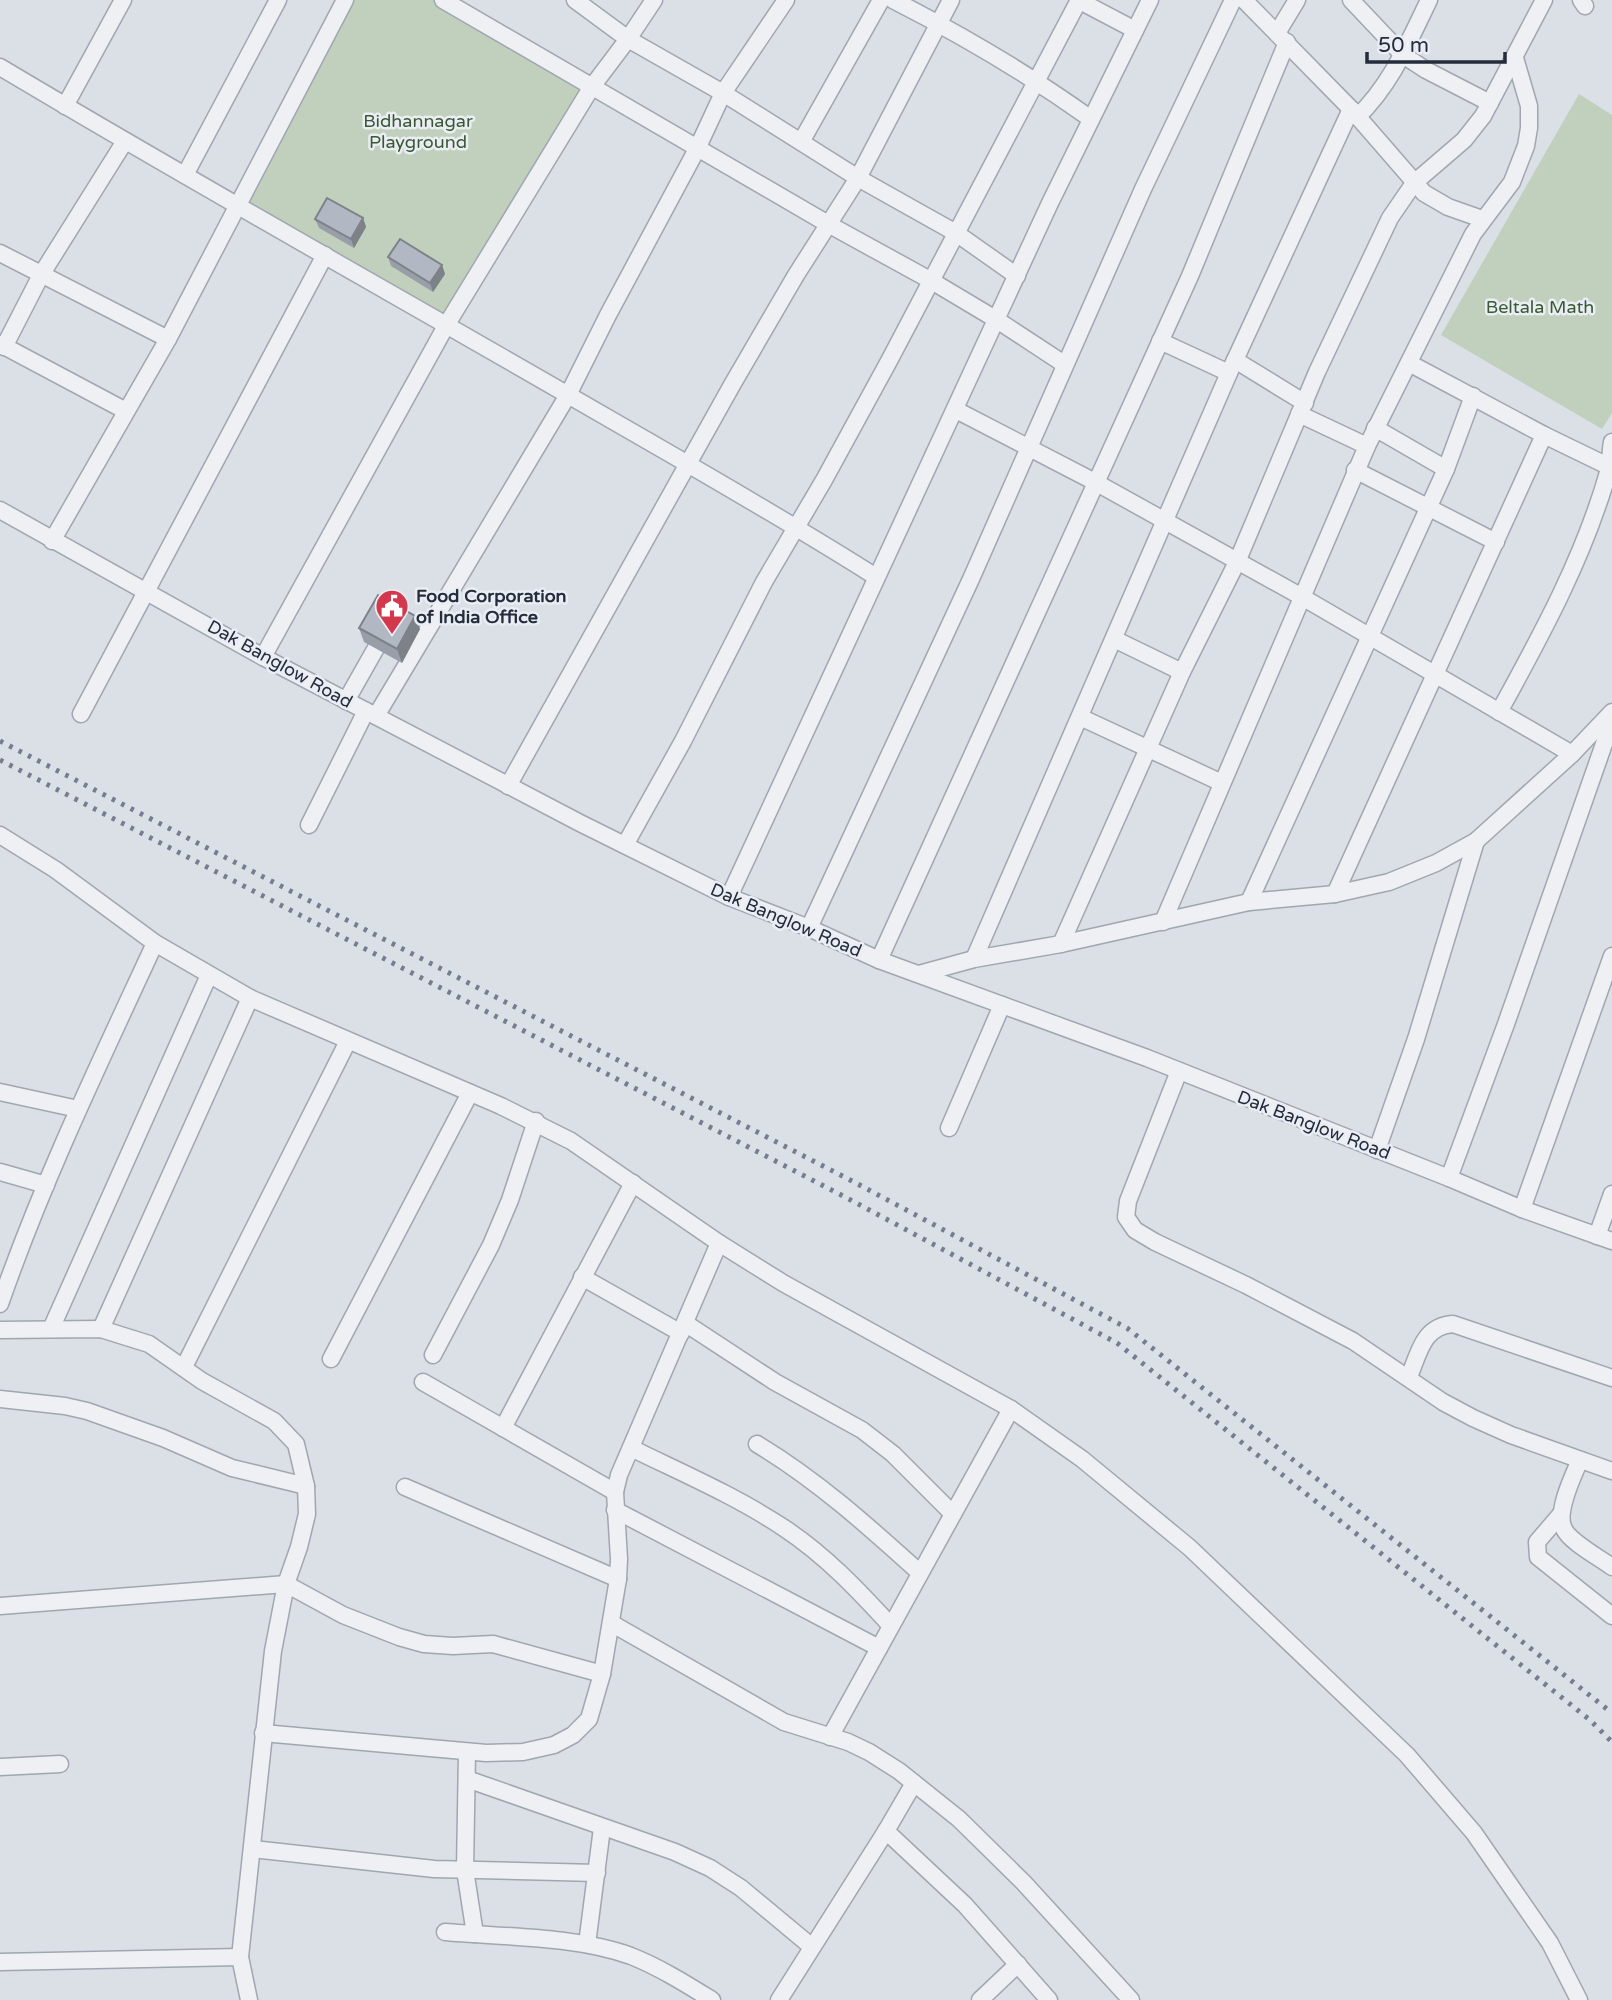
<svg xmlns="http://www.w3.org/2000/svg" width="1612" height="2000" font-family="'Varela Round',sans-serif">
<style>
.green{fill:#c1d0bc}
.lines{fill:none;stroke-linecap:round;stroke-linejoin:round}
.minor-casing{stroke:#a1a6b0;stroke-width:19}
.minor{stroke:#eef0f4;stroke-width:16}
.rail{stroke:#747e90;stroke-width:5;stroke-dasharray:3.5 7;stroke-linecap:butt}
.wall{fill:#999ea8}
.shaded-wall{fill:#7d8188}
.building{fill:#b2b8c3;stroke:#7d8188;stroke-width:2}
.labels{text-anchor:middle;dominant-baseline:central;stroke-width:5;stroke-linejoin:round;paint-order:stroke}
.park-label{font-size:18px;fill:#385931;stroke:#eaeef4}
.poi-label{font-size:18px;font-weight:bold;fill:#252d3d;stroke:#eaeef4;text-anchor:start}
.street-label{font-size:18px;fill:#252d3d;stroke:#eaeef4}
</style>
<rect width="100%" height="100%" fill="#dbdfe6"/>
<g class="green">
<polygon points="345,0 443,0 591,88 447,324 238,205"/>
<polygon points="1579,94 1612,115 1612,413 1602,429 1441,335"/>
</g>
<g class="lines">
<defs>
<g id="minor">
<polyline points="443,0 828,224 930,280 997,320 1064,364"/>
<polyline points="575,0 628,39 723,93 858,178 956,233 1017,276"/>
<path d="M893,0C962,35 1028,74 1091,119"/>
<polyline points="1078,0 1135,30"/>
<polyline points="1244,0 1351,109 1424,193 1448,207 1482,219"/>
<polyline points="1351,0 1403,55 1426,70 1490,103"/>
<polyline points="1581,0 1585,6"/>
<polyline points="1277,33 1297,0"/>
<path d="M0,67C201,187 406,301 608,418C698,470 788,521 876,577"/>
<polyline points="65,106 123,0"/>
<path d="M1357,117C1391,85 1409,41 1429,0"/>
<polyline points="801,142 881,0"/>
<polyline points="185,175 278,0"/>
<polyline points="0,253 168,339"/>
<polyline points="1160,341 1229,373"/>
<polyline points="0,344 126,411"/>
<polyline points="4,347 41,275 125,141"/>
<polyline points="1235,360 1305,403"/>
<polyline points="1409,363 1544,435 1612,468"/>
<polyline points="956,410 1095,482 1302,597 1572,754"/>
<polyline points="1299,414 1367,446"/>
<polyline points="1375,428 1446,469"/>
<polyline points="1355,470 1496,542"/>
<polyline points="0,510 263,657 580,823 729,897 809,928 879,960 1147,1058 1449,1178 1522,1209 1612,1241"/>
<polyline points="52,541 168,339 345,0"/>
<polyline points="1114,639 1182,672"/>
<polyline points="263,657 447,324 591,88 628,39 654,0"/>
<polyline points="346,701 376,648"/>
<path d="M1499,712C1542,634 1585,555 1609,469C1611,460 1610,451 1612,442"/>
<polyline points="81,714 325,255"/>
<polyline points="376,716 568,395 608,315 697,149 723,93 786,0"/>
<polyline points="1080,717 1222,783"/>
<polyline points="508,786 732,385 796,275 858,178 951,0"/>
<polyline points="309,825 366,711"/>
<polyline points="0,835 56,870 155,943 250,998 501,1106 571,1141 719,1243 783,1283 1011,1409 1082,1459 1190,1548 1407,1755 1474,1833 1550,1943 1579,2000"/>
<polyline points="625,845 683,741 764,582 824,480 889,361 1079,0"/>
<polyline points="1335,894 1544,435"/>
<polyline points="729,897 1050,203 1150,0"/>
<polyline points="1249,902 1446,469 1473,396"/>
<polyline points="1163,922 1367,446 1473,234 1512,182 1526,146 1529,128 1529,106 1515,58"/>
<polyline points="809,928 971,579 1143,189 1233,0"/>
<polyline points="1061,944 1182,672 1237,562 1317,372 1390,218 1414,183 1464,140 1483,116 1544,0"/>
<polyline points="974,959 1229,373 1351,109"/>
<polyline points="879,960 1190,276 1287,42"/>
<polyline points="919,974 974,959 1061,944 1249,902 1335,894 1389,882 1436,863 1476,841 1572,754 1612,712"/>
<polyline points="1179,1071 1128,1201 1126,1217 1135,1230 1155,1242 1246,1285 1353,1341 1443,1402 1473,1418 1511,1435 1612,1471"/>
<polyline points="0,1092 78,1109"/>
<polyline points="949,1128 1002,1005"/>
<polyline points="1377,1150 1416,1039 1476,841"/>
<polyline points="0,1172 46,1185"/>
<polyline points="1449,1178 1506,1024 1612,721"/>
<polyline points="1522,1209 1612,956"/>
<polyline points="1597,1236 1612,1194"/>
<polyline points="582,1277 681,1333"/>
<path d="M0,1304C43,1180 100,1062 155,943"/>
<polyline points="685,1323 775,1382 862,1430 893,1454 953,1514"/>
<polyline points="51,1329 209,975"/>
<polyline points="101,1329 250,998"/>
<polyline points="0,1330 101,1329 149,1344 202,1381 274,1421 296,1444 306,1486 307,1514 299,1547 286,1584 273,1651 240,1957 249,2000"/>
<polyline points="433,1355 491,1245 510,1200 536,1121"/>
<polyline points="331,1359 470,1093"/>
<polyline points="184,1367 348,1041"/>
<path d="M1409,1377C1419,1353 1423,1326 1453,1324L1612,1378"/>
<polyline points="423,1382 615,1492"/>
<polyline points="0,1399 65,1406 87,1411 163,1438 232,1468 306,1486"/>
<polyline points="503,1428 633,1183"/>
<path d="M757,1444C817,1480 868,1526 920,1573"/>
<path d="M631,1448C682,1473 736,1496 784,1528C825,1555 858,1590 891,1626"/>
<path d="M1580,1460C1573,1476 1555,1513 1564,1529C1570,1542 1600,1558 1612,1567"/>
<polyline points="405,1487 618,1579"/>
<polyline points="615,1510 879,1648"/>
<polyline points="1561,1514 1537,1542 1538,1557 1612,1616"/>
<polyline points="0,1606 286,1584 343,1615 399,1637 424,1644 453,1646 493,1644 602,1674"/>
<polyline points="611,1623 784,1722 848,1742 869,1752 899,1771 959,1819 1024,1883 1131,2000"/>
<polyline points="263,1733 486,1753 523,1752 554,1745 573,1735 589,1719 602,1674 618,1579 619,1559 615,1492 619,1475 719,1243"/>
<polyline points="830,1737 1011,1409"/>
<polyline points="467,1752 465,1870 475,1934"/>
<polyline points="0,1767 60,1764"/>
<polyline points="467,1779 675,1852 710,1868 741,1888 812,1947"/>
<polyline points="886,1831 965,1905 1049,2000"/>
<polyline points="253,1849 434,1869 597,1873"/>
<path d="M445,1932C503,1937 576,1936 631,1956C659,1967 686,1984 712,2000"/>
<polyline points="587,1944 602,1828"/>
<polyline points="0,1962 240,1957"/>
<polyline points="779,2000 886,1831 914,1783"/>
<polyline points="980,2000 1018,1964"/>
</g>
</defs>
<use href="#minor" class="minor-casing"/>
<use href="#minor" class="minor"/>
<g class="rail">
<polyline points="0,741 854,1182 1127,1328 1612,1713"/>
<polyline points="0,760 847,1198 1117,1343 1590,1720 1612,1742"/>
</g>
</g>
<g class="wall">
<polygon points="363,218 366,227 354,248 319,228 315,219"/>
<polygon points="388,257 442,265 445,274 433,292 391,266"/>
<polygon points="359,628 420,629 402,663 364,642"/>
</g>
<g class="shaded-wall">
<polygon points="363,218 366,227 354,248 351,239"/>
<polygon points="442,265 445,274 433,292 430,283"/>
<polygon points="415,616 420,629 402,663 397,649"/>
</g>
<g class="building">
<polygon points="327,198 363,218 351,239 315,219"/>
<polygon points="400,239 442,265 430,283 388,257"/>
<polygon points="378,595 415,616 397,649 359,628"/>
</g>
<defs>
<symbol id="civic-pin" viewBox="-11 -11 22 30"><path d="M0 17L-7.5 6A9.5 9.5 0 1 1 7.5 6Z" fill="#d3384d" stroke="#eaeef4"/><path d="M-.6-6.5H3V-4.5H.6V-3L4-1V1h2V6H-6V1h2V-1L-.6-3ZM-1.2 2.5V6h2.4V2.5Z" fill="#fff"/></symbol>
</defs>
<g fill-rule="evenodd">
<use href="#civic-pin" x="373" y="587" width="38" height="52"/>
</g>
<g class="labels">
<g class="park-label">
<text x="418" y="121">Bidhannagar<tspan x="418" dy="21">Playground</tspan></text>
<text x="1540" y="307">Beltala Math</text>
</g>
<g class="poi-label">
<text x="416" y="596">Food Corporation<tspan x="416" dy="21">of India Office</tspan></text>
</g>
<g class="street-label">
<text transform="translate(280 664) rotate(29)">Dak Banglow Road</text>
<text transform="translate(786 920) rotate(23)">Dak Banglow Road</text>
<text transform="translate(1314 1125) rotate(21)">Dak Banglow Road</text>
</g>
</g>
<path d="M1367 52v10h138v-10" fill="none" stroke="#252d3d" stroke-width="3.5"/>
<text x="1378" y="52" font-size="21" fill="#252d3d" stroke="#eaeef4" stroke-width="5" paint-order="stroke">50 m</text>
</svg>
